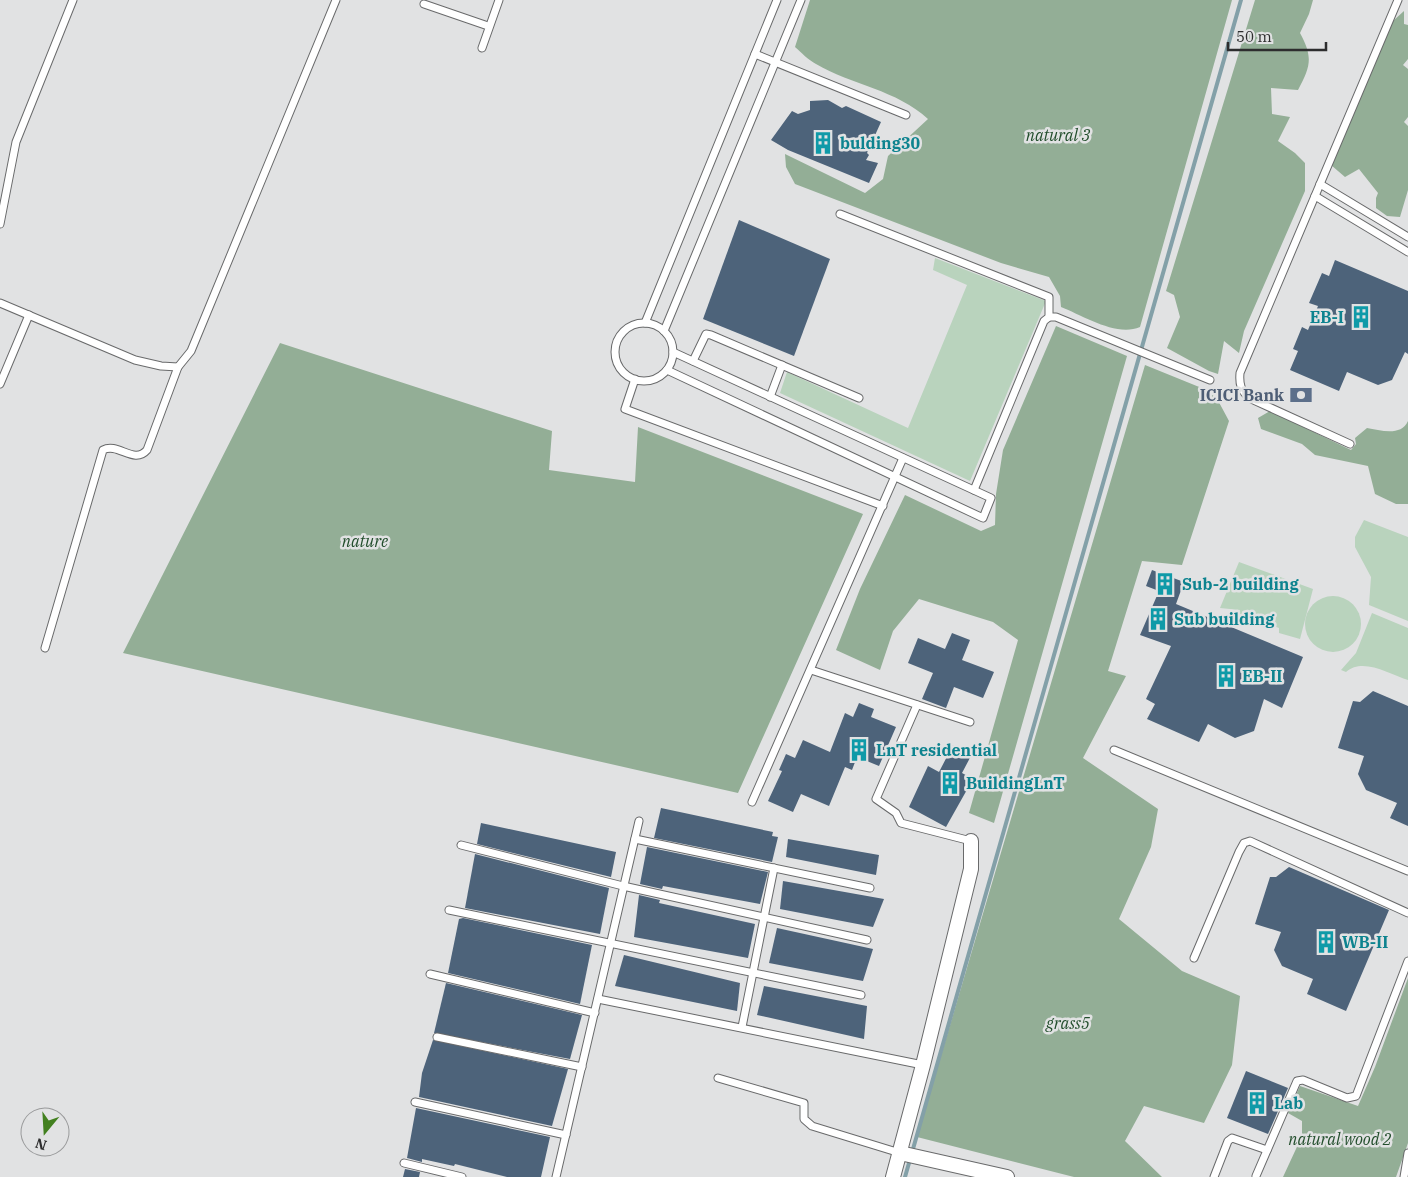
<svg xmlns="http://www.w3.org/2000/svg" width="1408" height="1177" font-family="'IBM Plex Serif',serif">
<style>
.green{fill:#b9d3bd}
.forest{fill:#93ae96}
.lines{fill:none;stroke-linecap:round;stroke-linejoin:round}
.stream{stroke:#83a0a8;stroke-width:4}
.building{fill:#4d637a}
.service-casing{stroke:#696a6b;stroke-width:9}
.minor-casing{stroke:#696a6b;stroke-width:16}
.service{stroke:#fff;stroke-width:7}
.minor{stroke:#fff;stroke-width:14}
.labels{text-anchor:middle;dominant-baseline:central;stroke-width:5;stroke-linejoin:round;paint-order:stroke}
.park-label{font-size:16px;font-style:italic;fill:#224e2c;stroke:#e1e2e3}
.culture-label{font-size:16px;font-weight:bold;fill:#0d838f;stroke:#e1e2e3;text-anchor:start}
.service-label{font-size:16px;font-weight:bold;fill:#4e5e75;stroke:#e1e2e3;text-anchor:end}
</style>
<rect width="100%" height="100%" fill="#e1e2e3"/>
<g class="green">
<polygon points="935,258 1046,301 970,481 780,393 787,372 908,428 967,285 933,270"/>
<polygon points="1364,520 1408,537 1408,621 1369,605 1371,577 1355,547 1355,537"/>
<polygon points="1239,562 1313,589 1300,639 1279,633 1279,628 1251,618 1248,623 1237,617 1240,610 1220,608"/>
<circle cx="1333" cy="624" r="28"/>
<path d="M1372,613L1408,628V680C1389,674 1363,657 1346,672L1341,670L1356,653Z"/>
</g>
<g class="forest">
<path d="M810,0H1232L1140,327C1116,337 1084,316 1061,307L1060,296L1049,277L1001,263L795,184L786,167L785,154L865,193L883,179L888,156L928,119C897,90 852,85 816,64C808,60 801,52 795,47Z"/>
<path d="M1255,0H1313L1309,14L1300,33C1313,57 1311,66 1298,90L1271,88L1272,114L1290,117L1278,141L1295,153L1305,163V191L1244,331L1239,353L1224,341L1218,374L1209,371L1167,348L1180,317L1174,295L1166,291Z"/>
<polygon points="1404,11 1404,24 1408,25 1408,59 1403,65 1408,69 1408,117 1404,122 1408,126 1408,190 1400,217 1387,216 1376,208 1376,198 1378,193 1359,169 1345,177 1331,165 1393,21"/>
<polygon points="1056,326 1127,356 994,823 969,813 1018,640 993,622 919,599 893,631 880,670 836,650 860,589 905,495 981,531 995,525 996,494 1003,450"/>
<polygon points="280,343 552,431 549,470 635,482 638,427 863,514 738,793 123,653"/>
<polygon points="1145,365 1214,393 1229,421 1182,565 1142,561 1108,671 1126,676 1083,758 1158,809 1151,847 1119,919 1182,971 1240,996 1232,1065 1204,1123 1144,1106 1125,1141 1162,1177 1074,1177 917,1137"/>
<path d="M1270,411L1351,450L1356,444L1355,438L1367,428C1380,430 1401,437 1408,421V504H1396L1375,494L1368,466L1315,455L1302,444L1261,429L1258,418Z"/>
<polygon points="1408,978 1408,1143 1396,1177 1283,1177 1302,1136 1302,1121 1288,1113 1300,1086 1358,1106 1375,1067"/>
</g>
<g class="lines">
<polyline class="stream" points="905,1177 1241,0"/>
</g>
<g class="building">
<polygon points="828,100 842,108 846,106 881,122 867,153 869,155 866,160 878,163 869,183 788,150 771,140 792,111 798,114 810,110 810,101"/>
<polygon points="739,220 830,259 794,356 703,319"/>
<polygon points="1335,260 1408,291 1408,354 1405,352 1392,380 1378,385 1347,372 1339,391 1290,370 1298,351 1293,349 1302,327 1308,330 1318,306 1309,303 1322,273 1329,276"/>
<polygon points="1152,570 1184,582 1176,604 1303,657 1282,708 1264,699 1254,731 1235,738 1208,724 1199,742 1147,719 1155,704 1146,699 1171,646 1140,635 1159,591 1146,586"/>
<polygon points="952,633 970,640 962,660 994,672 983,698 954,687 946,708 922,699 933,673 908,663 918,638 945,649"/>
<polygon points="1373,691 1408,706 1408,826 1390,818 1397,803 1366,790 1358,774 1364,756 1338,748 1353,701 1360,702"/>
<polygon points="859,703 874,709 871,717 896,727 879,766 857,757 852,770 845,767 829,806 801,794 793,812 768,801 782,771 779,770 786,754 795,758 803,740 830,752 845,713 853,717"/>
<polygon points="953,745 972,754 962,773 973,779 946,827 909,807 928,766 939,772"/>
<polygon points="661,808 773,832 772,836 778,837 772,862 654,838"/>
<polygon points="481,823 616,852 611,877 477,844"/>
<polygon points="788,839 879,855 876,875 786,857"/>
<polygon points="647,847 768,872 760,904 663,886 662,889 640,884"/>
<polygon points="475,854 609,888 600,934 465,908"/>
<polygon points="1289,867 1389,910 1346,1011 1307,994 1313,979 1282,966 1274,950 1281,932 1255,924 1270,877 1276,877"/>
<polygon points="783,881 884,899 873,927 780,909"/>
<polygon points="639,895 660,900 659,903 755,924 748,958 634,937"/>
<polygon points="463,918 592,945 580,1004 448,973 459,919"/>
<polygon points="777,928 873,949 863,981 769,963"/>
<polygon points="624,955 740,983 737,1011 615,986"/>
<polygon points="446,983 582,1015 570,1059 434,1033"/>
<polygon points="764,986 867,1006 864,1039 757,1015"/>
<polygon points="433,1040 568,1069 552,1126 419,1097 422,1073"/>
<polygon points="1246,1071 1288,1088 1268,1134 1227,1118"/>
<polygon points="416,1108 550,1137 541,1177 507,1177 455,1164 454,1166 422,1159 422,1162 407,1158"/>
<polygon points="405,1169 420,1172 419,1177 403,1177"/>
</g>
<g class="lines">
<defs>
<g id="service">
<polyline points="424,4 488,26"/>
<polyline points="482,48 499,0"/>
<polyline points="755,54 906,115"/>
<polyline points="1320,184 1408,237"/>
<polyline points="1315,196 1408,252"/>
<polyline points="840,214 1049,297 1049,317 1044,321 974,490"/>
<polyline points="0,224 16,142 73,0"/>
<polyline points="0,303 135,360 161,366 178,367 191,351 336,0"/>
<polyline points="1049,317 1056,317 1210,380"/>
<polyline points="645,323 777,0"/>
<circle cx="644" cy="352" r="29"/>
<polyline points="664,331 801,0"/>
<polyline points="693,361 706,334 711,335 859,398"/>
<polyline points="667,370 983,518 991,498 673,352"/>
<polyline points="635,379 625,409 883,506"/>
<polyline points="0,384 29,315"/>
<polyline points="770,397 782,365"/>
<path d="M1350,444L1249,398C1241,390 1239,385 1240,373L1398,0"/>
<path d="M45,648L103,450C118,442 134,465 147,450L178,367"/>
<polyline points="811,670 970,722"/>
<polyline points="917,705 876,799 896,813 901,823 971,841"/>
<polyline points="1114,750 1408,871"/>
<polyline points="752,802 903,458"/>
<polyline points="635,839 870,888"/>
<polyline points="461,845 623,886 867,940"/>
<polyline points="449,910 861,995"/>
<polyline points="1194,958 1239,852 1244,843 1250,841 1408,913"/>
<polyline points="430,974 595,1013"/>
<polyline points="598,999 923,1065"/>
<polyline points="742,1027 774,868"/>
<polyline points="437,1037 582,1067"/>
<polyline points="718,1078 804,1103 804,1119 812,1126 900,1153"/>
<polyline points="415,1102 566,1135"/>
<polyline points="404,1163 462,1177"/>
<polyline points="1256,1176 1297,1081 1303,1080 1347,1098 1356,1096 1408,961"/>
<polyline points="556,1177 639,821"/>
<polyline points="1214,1177 1228,1141 1232,1138 1267,1150"/>
<polyline points="1404,1177 1408,1153"/>
</g>
<g id="minor">
<polyline points="900,1153 1007,1177"/>
<polyline points="893,1177 923,1065 971,869 971,841"/>
</g>
</defs>
<use href="#service" class="service-casing"/>
<use href="#minor" class="minor-casing"/>
<use href="#service" class="service"/>
<use href="#minor" class="minor"/>
</g>
<defs>
<symbol id="building-bare" viewBox="-9 -9 18 18"><path d="M-4-6H4V6H1V3H-1V6H-4ZM-2.5-4.3h1.7v1.8h-1.7ZM.8-4.3h1.7v1.8H.8ZM-2.5-1h1.7V.8h-1.7ZM.8-1h1.7V.8H.8Z" fill="#0f9aa8" stroke="#e1e2e3" stroke-width="2.5" paint-order="stroke"/></symbol>
<symbol id="bank-bare" viewBox="-9 -9 18 18"><path d="M-6-4H6V4H-6ZM0-2.3a2.3 2.3 0 1 0 0 4.6a2.3 2.3 0 1 0 0-4.6Z" fill="#5c6f8a" stroke="#e1e2e3" stroke-width="2.5" paint-order="stroke"/></symbol>
</defs>
<g fill-rule="evenodd">
<use href="#building-bare" x="807" y="127" width="32" height="32"/>
<use href="#building-bare" x="1345" y="301" width="32" height="32"/>
<use href="#bank-bare" x="1285" y="379" width="32" height="32"/>
<use href="#building-bare" x="1149" y="568" width="32" height="32"/>
<use href="#building-bare" x="1142" y="603" width="32" height="32"/>
<use href="#building-bare" x="1210" y="660" width="32" height="32"/>
<use href="#building-bare" x="843" y="734" width="32" height="32"/>
<use href="#building-bare" x="934" y="767" width="32" height="32"/>
<use href="#building-bare" x="1310" y="926" width="32" height="32"/>
<use href="#building-bare" x="1241" y="1087" width="32" height="32"/>
</g>
<g class="labels">
<g class="park-label">
<text x="1058" y="135">natural 3</text>
<text x="365" y="541">nature</text>
<text x="1068" y="1023">grass5</text>
<text x="1340" y="1139">natural wood 2</text>
</g>
<g class="culture-label">
<text x="840" y="143">bulding30</text>
<text x="1344" y="317" text-anchor="end">EB-I</text>
<text x="1182" y="584">Sub-2 building</text>
<text x="1174" y="619">Sub building</text>
<text x="1242" y="676">EB-II</text>
<text x="876" y="750">LnT residential</text>
<text x="966" y="783">BuildingLnT</text>
<text x="1342" y="942">WB-II</text>
<text x="1274" y="1103">Lab</text>
</g>
<g class="service-label">
<text x="1284" y="395">ICICI Bank</text>
</g>
</g>
<g transform="translate(45 1132) rotate(198)"><circle r="24" fill="#e1e2e3" stroke="#999a9b"/>
<path d="M0-4L9 19L0 12L-9 19Z" fill="#42801f"/>
<text y="-8" font-size="14" font-weight="bold" text-anchor="middle" fill="#2d2d2e">N</text>
</g>
<path d="M1228 42v8h98v-8" fill="none" stroke="#2d2d2e" stroke-width="2.5"/>
<text x="1236" y="42" font-size="15" fill="#2d2d2e" stroke="#e1e2e3" stroke-width="4" paint-order="stroke">50 m</text>
</svg>
